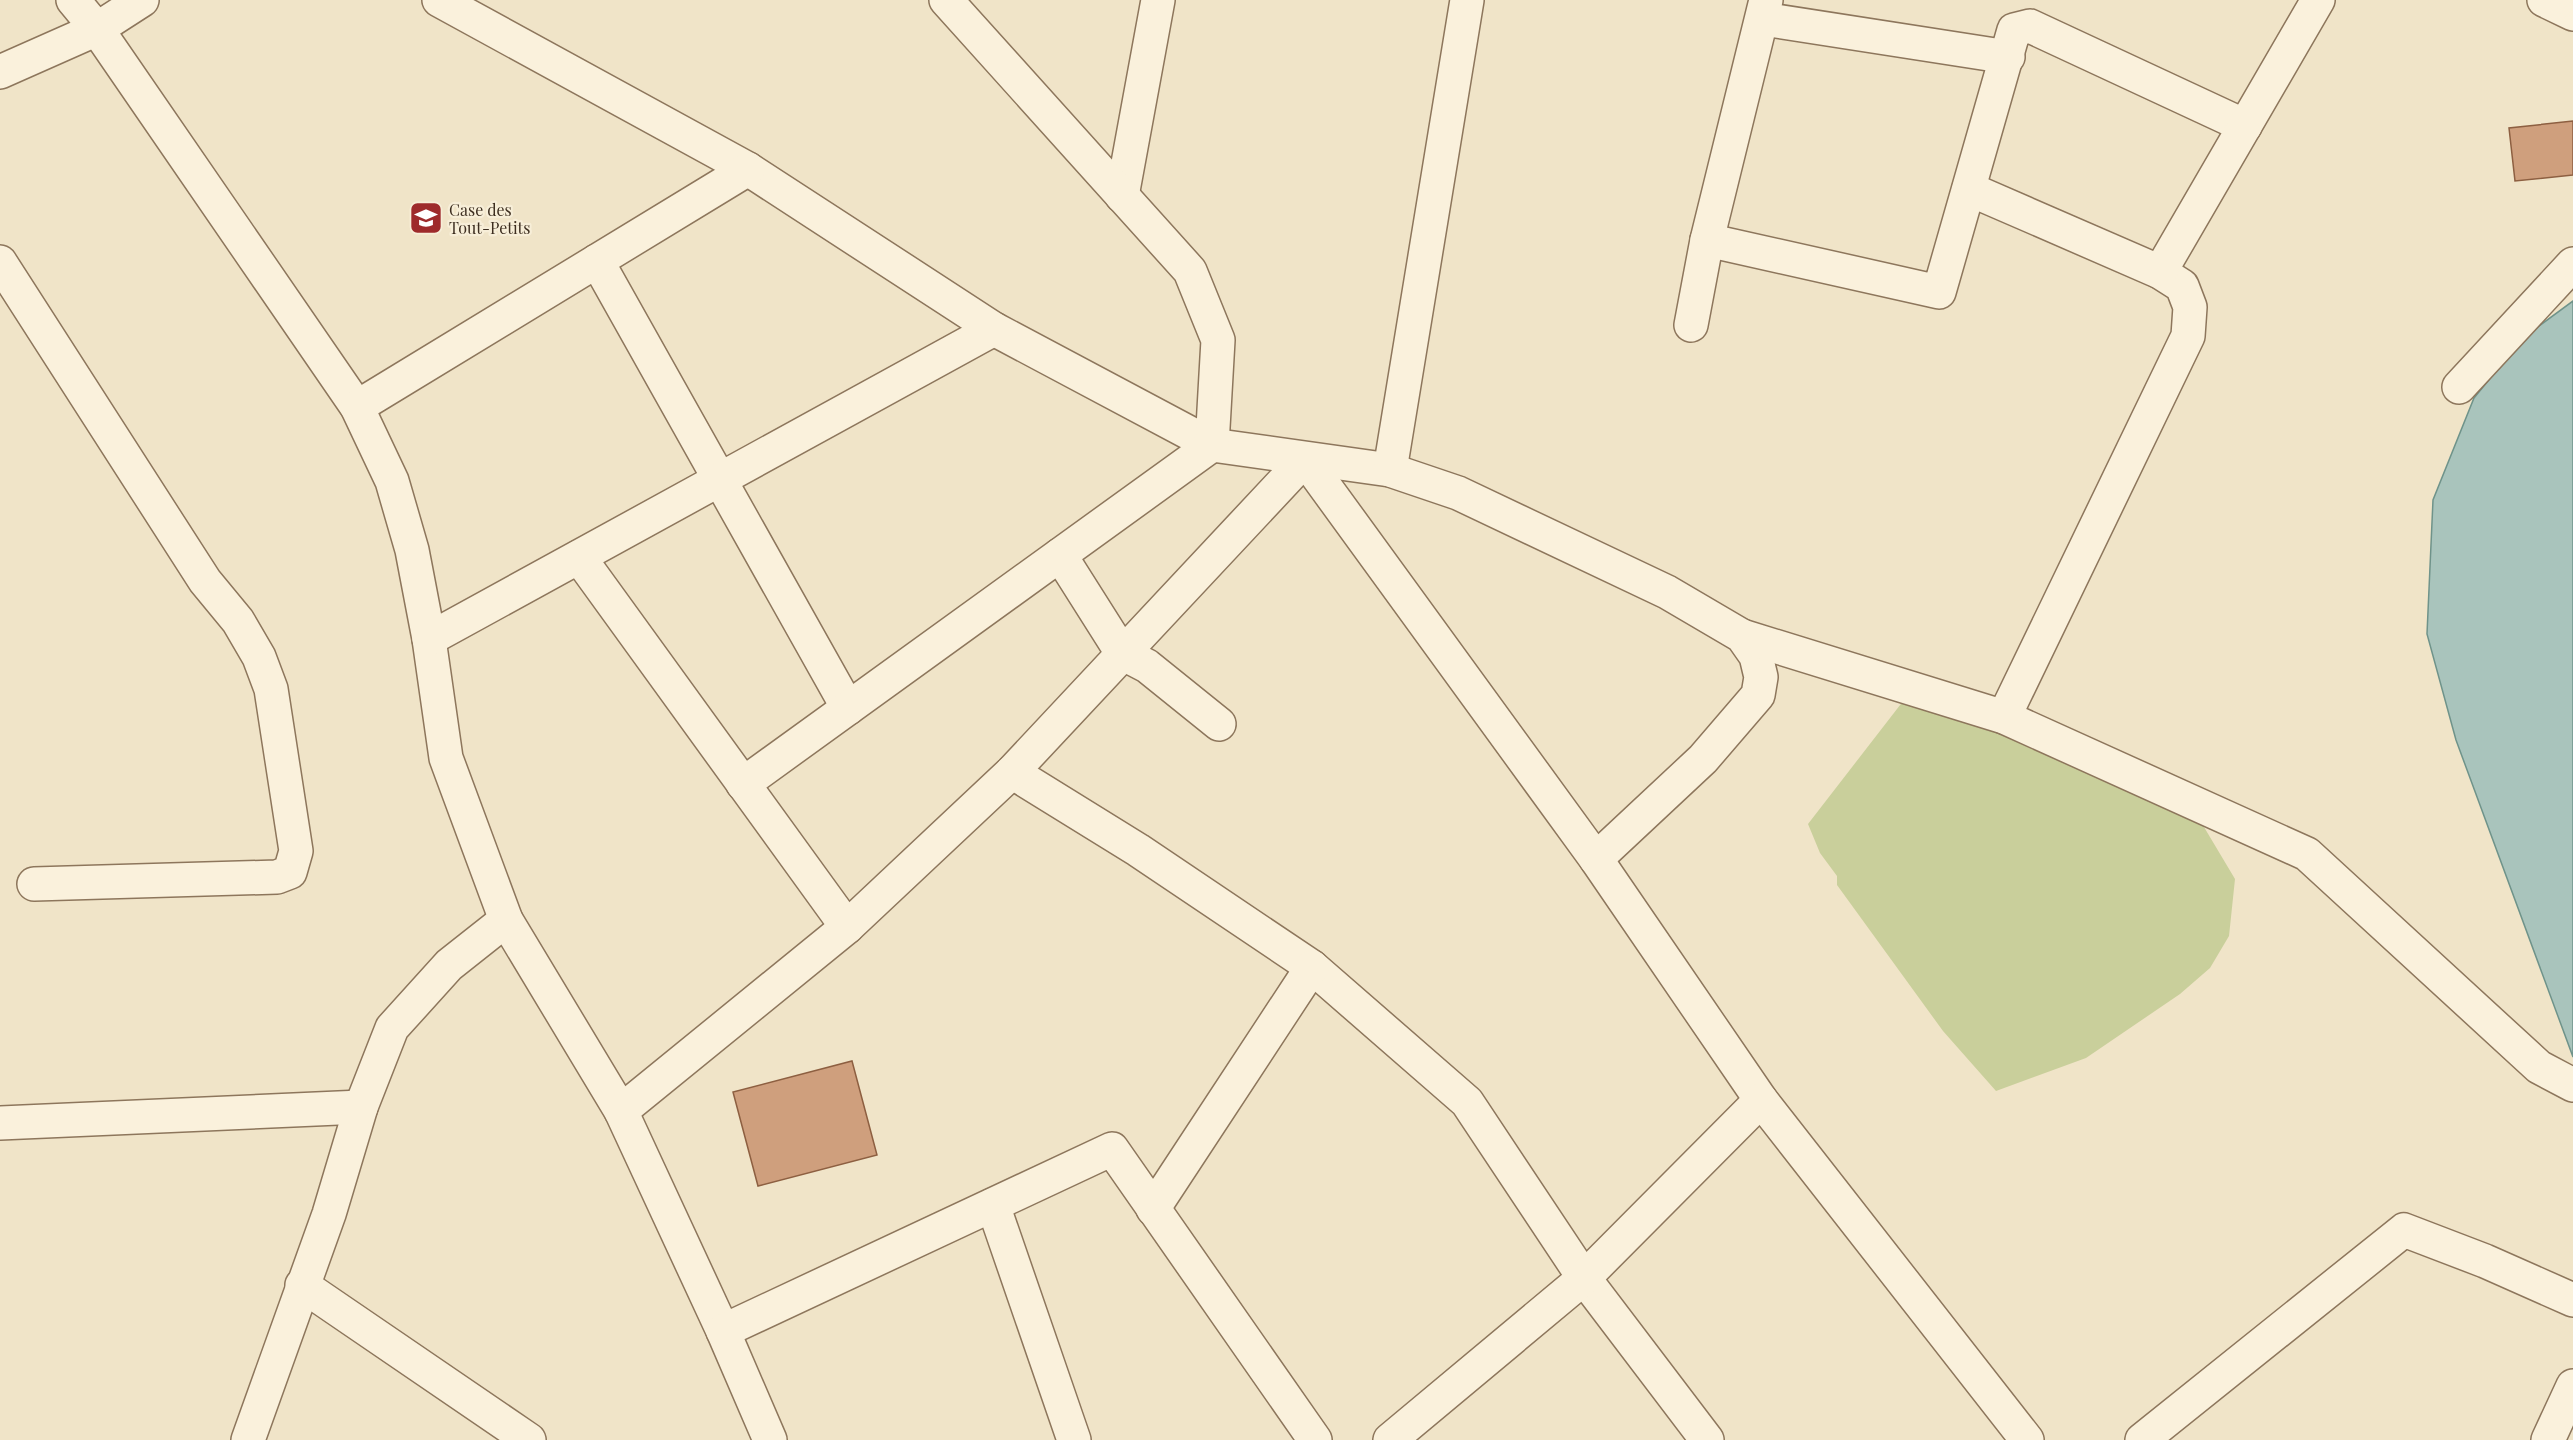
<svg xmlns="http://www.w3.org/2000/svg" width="2573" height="1440" font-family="'Playfair Display',serif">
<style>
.green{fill:#c9cf9b}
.water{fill:#a9c4bc;stroke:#6f938a;stroke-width:1.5}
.building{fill:#cf9f7d;stroke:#8d5f41;stroke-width:1.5}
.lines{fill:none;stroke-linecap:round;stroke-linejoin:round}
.street-casing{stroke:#8d765c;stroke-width:36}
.street{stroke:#faf1dc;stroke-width:33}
.labels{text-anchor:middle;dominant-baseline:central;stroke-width:4.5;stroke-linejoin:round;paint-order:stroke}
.poi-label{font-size:16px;fill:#3d2e20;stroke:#f7eed8;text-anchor:start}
</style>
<rect width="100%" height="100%" fill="#f0e4c8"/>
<polygon class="green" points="1914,687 2201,822 2235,879 2229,936 2210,968 2180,994 2086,1058 1996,1091 1943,1031 1837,885 1837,876 1820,853 1808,824"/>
<polygon class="water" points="2573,301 2573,1057 2456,740 2427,634 2433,500 2474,398 2524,337"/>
<g class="building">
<polygon points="2573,121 2573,175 2515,181 2509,128"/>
<polygon points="852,1061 877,1155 758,1186 733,1092"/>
</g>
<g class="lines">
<defs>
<g id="street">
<polyline points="73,0 97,29 357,407 392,481 412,550 429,639 446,758 506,920 621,1111 723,1331 770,1440"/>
<polyline points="439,0 748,169 994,329 1212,445 1390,470 1458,493 1667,592 1742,636 1756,656 1761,677 1758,695 1703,759 1596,859"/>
<polyline points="2544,0 2573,14"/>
<polyline points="1763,19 2008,57"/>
<polyline points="0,72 97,29 142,0"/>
<polyline points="1969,189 2160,272 2182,286 2190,307 2188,336 2004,717"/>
<polyline points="1122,196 1158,0"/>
<polyline points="1707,240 1939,292 2014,30 2030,26 2245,126"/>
<polyline points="597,261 848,708"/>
<polyline points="0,262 205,581 238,621 259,657 271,689 296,851 290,872 277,877 34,884"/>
<polyline points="2160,272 2318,0"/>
<polyline points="1691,325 1707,240 1766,0"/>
<polyline points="2459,387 2573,264"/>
<polyline points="357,407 748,169"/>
<polyline points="1305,459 1596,859 1761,1100 2027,1440"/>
<polyline points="1390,470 1467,0"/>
<polyline points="1060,555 1122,653 1147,666 1219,724"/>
<polyline points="579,557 847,927"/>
<polyline points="1742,636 2004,717 2307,854 2539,1067 2573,1085"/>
<polyline points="429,639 994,329"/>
<polyline points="1012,772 1138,850 1312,967 1467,1102 1584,1278 1707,1440"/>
<polyline points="743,784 1212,445 1218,340 1190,271 946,0"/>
<polyline points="621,1111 847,927 1012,772 1305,459"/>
<polyline points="0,1123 361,1107"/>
<polyline points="993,1205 1074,1440"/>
<polyline points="1153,1209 1312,967"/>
<polyline points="302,1285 529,1440"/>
<polyline points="723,1331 1112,1149 1315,1440"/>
<polyline points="248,1440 329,1214 361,1107 392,1028 449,965 506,920"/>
<polyline points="1390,1440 1584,1278 1761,1100"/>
<polyline points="2142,1440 2404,1230 2485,1261 2573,1300"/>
<polyline points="2548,1440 2573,1386"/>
</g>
</defs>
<use href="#street" class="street-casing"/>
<use href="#street" class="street"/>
</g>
<defs>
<symbol id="school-square" viewBox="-11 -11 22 22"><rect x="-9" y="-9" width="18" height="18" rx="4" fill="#9e2a2b" stroke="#f7eed8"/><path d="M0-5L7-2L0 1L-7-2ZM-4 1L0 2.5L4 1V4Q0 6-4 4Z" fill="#fff"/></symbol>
</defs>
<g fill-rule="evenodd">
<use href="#school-square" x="407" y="199" width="38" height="38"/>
</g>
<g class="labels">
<g class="poi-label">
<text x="449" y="209">Case des<tspan x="449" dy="18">Tout-Petits</tspan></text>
</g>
</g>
</svg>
